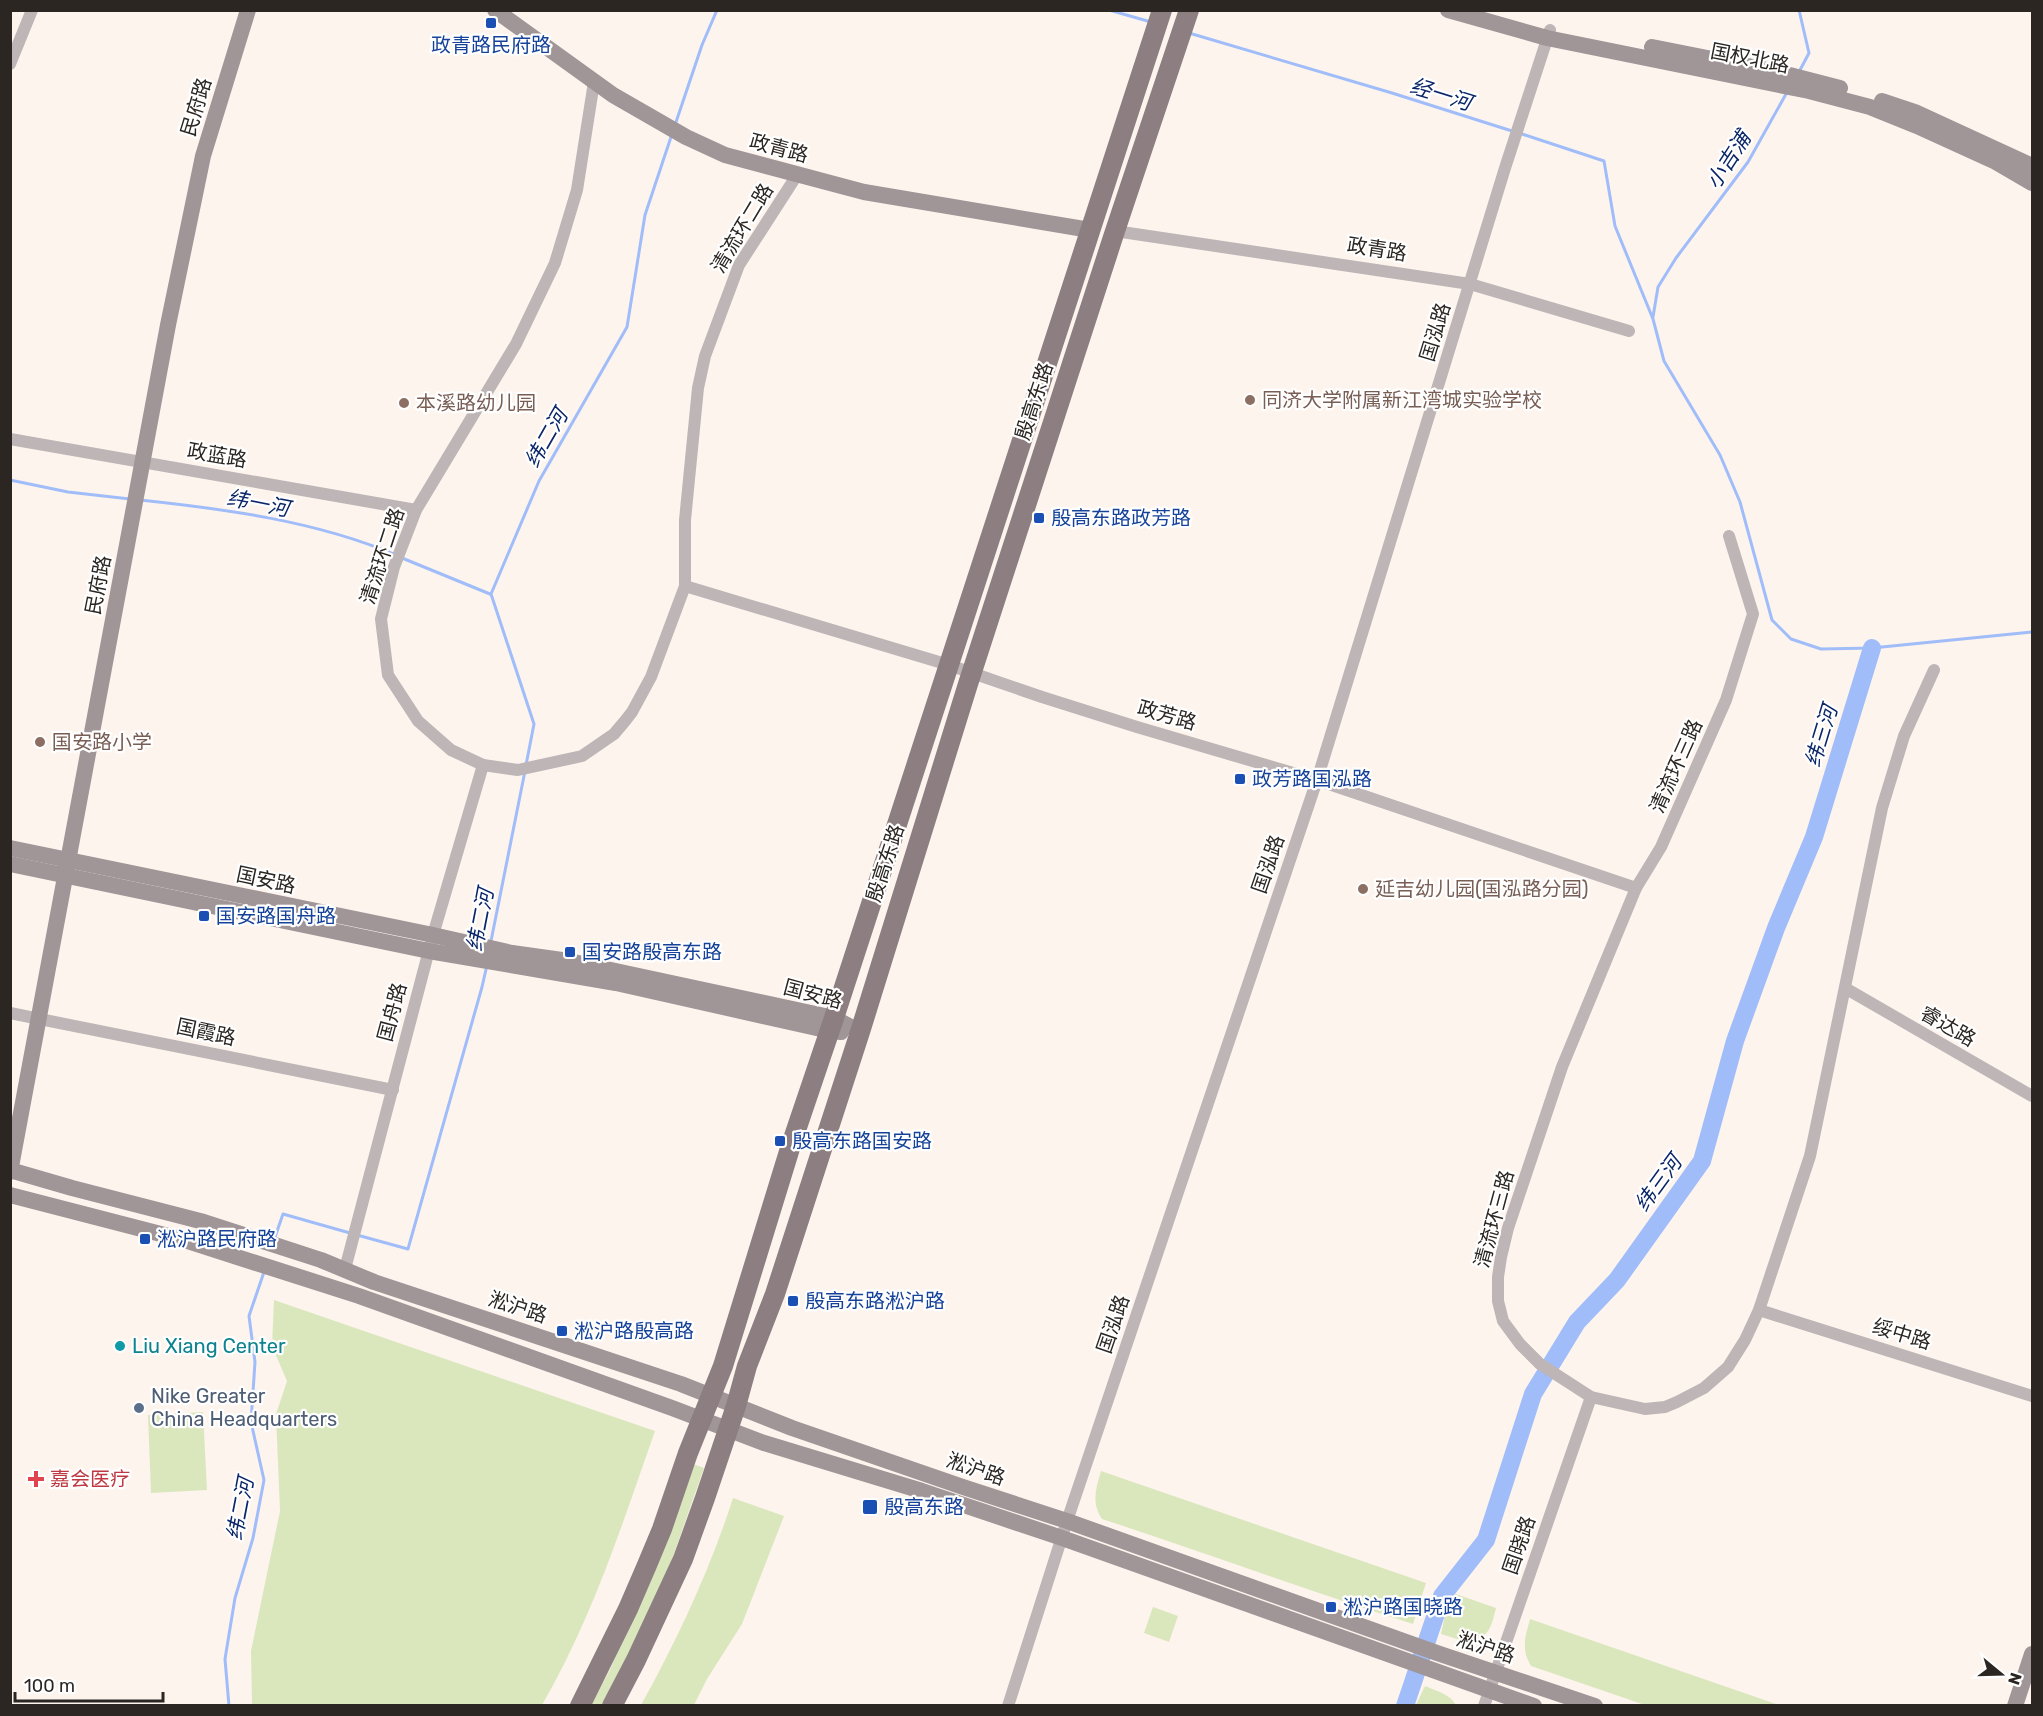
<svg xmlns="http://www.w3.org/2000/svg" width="2043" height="1716" font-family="Rubik,'Noto Sans SC',sans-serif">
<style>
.green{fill:#dae7bd}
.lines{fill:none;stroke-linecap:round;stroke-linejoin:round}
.stream{stroke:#a0bdf9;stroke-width:3}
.river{stroke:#a0bdf9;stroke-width:18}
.street{stroke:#bdb5b6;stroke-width:12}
.secondary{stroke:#a09597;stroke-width:16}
.primary{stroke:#8c7e81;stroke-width:20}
.transit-dot{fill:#1a4fb4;stroke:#fff;stroke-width:2}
.education-dot{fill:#8d6e63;stroke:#fff;stroke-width:2}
.culture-dot{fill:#0f9aa8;stroke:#fff;stroke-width:2}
.service-dot{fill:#5c6f8a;stroke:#fff;stroke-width:2}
.health-dot{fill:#e0444e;stroke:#fff;stroke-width:2}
.labels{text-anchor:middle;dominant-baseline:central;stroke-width:4.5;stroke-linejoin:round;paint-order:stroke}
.transit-label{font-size:20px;fill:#164399;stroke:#fff;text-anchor:start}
.street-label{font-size:20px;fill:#2b2622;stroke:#fff}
.education-label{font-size:20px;fill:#785e54;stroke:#fff;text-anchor:start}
.culture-label{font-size:20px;fill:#0d838f;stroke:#fff;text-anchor:start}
.service-label{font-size:20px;fill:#4e5e75;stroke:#fff;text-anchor:start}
.health-label{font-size:20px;fill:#be3a42;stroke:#fff;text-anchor:start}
.water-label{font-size:21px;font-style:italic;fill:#0b2668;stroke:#fff}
</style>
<rect width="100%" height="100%" fill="#fdf4ee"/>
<g class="green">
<path d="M274,1300L655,1431C622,1525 592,1619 542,1705H252L251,1651L280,1511L276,1414L287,1381L272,1346Z"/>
<polygon points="203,1412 207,1490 151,1493 148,1415"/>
<polygon points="693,1464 704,1468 665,1579 620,1673 601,1705 590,1706 610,1670"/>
<path d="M1101,1471L1426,1583L1413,1624C1309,1591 1206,1553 1102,1519C1091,1503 1096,1488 1101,1471Z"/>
<path d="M733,1498L784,1516L742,1624L707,1679L694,1705H641C677,1640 710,1570 733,1498Z"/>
<path d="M1450,1592L1496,1608C1491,1628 1490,1633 1473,1644L1441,1634Z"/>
<polygon points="1153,1607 1178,1616 1169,1642 1144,1633"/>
<path d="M1530,1619L1779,1705H1645L1531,1666C1521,1649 1525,1638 1530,1619Z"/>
<path d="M1425,1686C1436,1691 1450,1694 1456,1705H1416Z"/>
</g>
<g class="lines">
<g class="stream">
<polyline points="1109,10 1151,22"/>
<polyline points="1189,33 1392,93 1512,131"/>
<polyline points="1799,72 1809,53 1799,10"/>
<polyline points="675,125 702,45 717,10"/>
<polyline points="1519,133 1604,161 1615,226 1653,319 1664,361 1720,455 1740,502 1772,620 1791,639 1821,649 1872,648 2032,632"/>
<polyline points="1653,317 1658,287 1676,258 1748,162 1786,94"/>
<polyline points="10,480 68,492 130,499"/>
<path d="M140,500C225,509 316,521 396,555"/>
<polyline points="402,558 490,594"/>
<polyline points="526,765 534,724 491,594 539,481 627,327 645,215 672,134"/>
<polyline points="491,941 525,771"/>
<polyline points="357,1235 408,1249 482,987 487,965"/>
<polyline points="274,1240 283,1214 350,1233"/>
<polyline points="229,1706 225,1659 235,1598 253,1538 264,1480 251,1422 255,1362 249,1316 264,1272"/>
</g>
<polyline class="river" points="1405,1706 1442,1596 1486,1540 1533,1394 1577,1322 1617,1280 1702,1161 1735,1041 1776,928 1814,837 1872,648"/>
<g class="street">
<polyline points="10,64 32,10"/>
<polyline points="594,82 577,190 555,263 516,344 416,510 394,567 381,619 388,675 418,721 451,750 483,765 518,770 582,756 614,734 625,721 632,712 651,677 685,586 685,520 698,388 705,356 739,265 797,175"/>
<polyline points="1115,231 1470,284 1629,331"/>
<polyline points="10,439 416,510"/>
<polyline points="1729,536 1753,614 1726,700 1661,847 1636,888 1562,1067 1508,1228 1501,1257 1498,1277 1498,1301 1503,1321 1520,1344 1540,1364 1591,1397 1645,1409 1665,1407 1677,1402 1704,1388 1728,1367 1745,1340 1759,1310 1810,1156 1882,808 1904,736 1934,670"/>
<polyline points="685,586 949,665 1042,697 1137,727 1317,780 1636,888"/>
<polyline points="1845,988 2032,1096"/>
<polyline points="10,1013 393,1090"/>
<polyline points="345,1269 433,935 483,765"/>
<polyline points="1759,1310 2032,1396"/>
<polyline points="1008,1706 1067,1521 1317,780 1505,168 1550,30"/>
<polyline points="1484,1706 1591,1397"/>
</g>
<g class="secondary">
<polyline points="495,10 613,95 686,137 725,155 864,192 1090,230"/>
<polyline points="1448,10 1547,38 1809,91 1870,107 1917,126 1996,162 2032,183"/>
<polyline points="1652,47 1778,72 1840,88"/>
<polyline points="1882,101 1915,112 2032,166"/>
<polyline points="10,848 433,935 512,953 569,961 834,1018 860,1032"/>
<polyline points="10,864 429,951 616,983 830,1031 841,1032"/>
<polyline points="10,1170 72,1188 204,1222 321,1260 374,1282 681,1384 792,1428 963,1487 1067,1521 1437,1653 1595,1706"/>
<polyline points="10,1172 168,325 203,156 248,10"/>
<polyline points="10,1195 184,1240 359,1296 672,1408 764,1443 922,1491 1062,1538 1534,1706"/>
<polyline points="2015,1706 2032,1654"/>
</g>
<g class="primary">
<polyline points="580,1706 628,1609 647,1565 662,1529 688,1453 723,1366 791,1145 834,1018 1162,10"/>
<polyline points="612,1706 636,1660 683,1559 705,1498 736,1406 747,1366 775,1294 860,1032 968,684 1115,231 1189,10"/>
</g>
</g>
<g class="transit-dot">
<rect x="485" y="17" width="12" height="12" rx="3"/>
<rect x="1033" y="512" width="12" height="12" rx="3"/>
<rect x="1234" y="773" width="12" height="12" rx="3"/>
<rect x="198" y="910" width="12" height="12" rx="3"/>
<rect x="564" y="946" width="12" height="12" rx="3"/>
<rect x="774" y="1135" width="12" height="12" rx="3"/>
<rect x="139" y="1233" width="12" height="12" rx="3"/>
<rect x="787" y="1295" width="12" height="12" rx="3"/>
<rect x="556" y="1325" width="12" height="12" rx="3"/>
<rect x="862" y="1499" width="16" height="16" rx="3"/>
<rect x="1325" y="1601" width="12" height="12" rx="3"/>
</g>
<g class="education-dot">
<circle cx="1250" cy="400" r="6"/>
<circle cx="404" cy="403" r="6"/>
<circle cx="40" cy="742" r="6"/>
<circle cx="1363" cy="889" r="6"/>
</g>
<circle class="culture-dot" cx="120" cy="1346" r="6"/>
<circle class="service-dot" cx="139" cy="1408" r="6"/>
<path class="health-dot" d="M33 1470h6v6h6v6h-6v6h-6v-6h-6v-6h6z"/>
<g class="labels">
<g class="transit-label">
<text x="491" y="45" text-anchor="middle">政青路民府路</text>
<text x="1051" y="518">殷高东路政芳路</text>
<text x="1252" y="779">政芳路国泓路</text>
<text x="216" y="916">国安路国舟路</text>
<text x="582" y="952">国安路殷高东路</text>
<text x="792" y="1141">殷高东路国安路</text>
<text x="157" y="1239">淞沪路民府路</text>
<text x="805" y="1301">殷高东路淞沪路</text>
<text x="574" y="1331">淞沪路殷高路</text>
<text x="884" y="1507">殷高东路</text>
<text x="1343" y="1607">淞沪路国晓路</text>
</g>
<g class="street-label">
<text transform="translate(1750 58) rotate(11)">国权北路</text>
<text transform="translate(196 107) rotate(-73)">民府路</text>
<text transform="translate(779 148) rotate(15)">政青路</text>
<text transform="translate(742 228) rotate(-59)">清流环二路</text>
<text transform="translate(1377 249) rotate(9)">政青路</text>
<text transform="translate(1435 332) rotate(-73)">国泓路</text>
<text transform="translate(1034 401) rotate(-72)">殷高东路</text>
<text transform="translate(217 455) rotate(10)">政蓝路</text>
<text transform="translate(382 556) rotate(-72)">清流环二路</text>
<text transform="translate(98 585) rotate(-79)">民府路</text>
<text transform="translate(1167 715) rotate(16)">政芳路</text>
<text transform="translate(1676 766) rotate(-66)">清流环三路</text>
<text transform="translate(885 863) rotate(-72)">殷高东路</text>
<text transform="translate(1268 864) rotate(-71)">国泓路</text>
<text transform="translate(266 880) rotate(12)">国安路</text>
<text transform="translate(813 994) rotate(15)">国安路</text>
<text transform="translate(392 1012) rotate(-75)">国舟路</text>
<text transform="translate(1948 1026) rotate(30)">睿达路</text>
<text transform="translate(206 1032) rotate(12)">国霞路</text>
<text transform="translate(1494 1219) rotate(-75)">清流环三路</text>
<text transform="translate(518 1307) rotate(18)">淞沪路</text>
<text transform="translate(1113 1324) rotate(-71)">国泓路</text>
<text transform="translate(1902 1334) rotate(17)">绥中路</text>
<text transform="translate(976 1469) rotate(19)">淞沪路</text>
<text transform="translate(1519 1545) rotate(-71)">国晓路</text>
<text transform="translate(1486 1647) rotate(18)">淞沪路</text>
</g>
<g class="education-label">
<text x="1262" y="400">同济大学附属新江湾城实验学校</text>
<text x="416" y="403">本溪路幼儿园</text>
<text x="52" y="742">国安路小学</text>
<text x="1375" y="889">延吉幼儿园(国泓路分园)</text>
</g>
<g class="culture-label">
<text x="132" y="1346">Liu Xiang Center</text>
</g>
<g class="service-label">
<text x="151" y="1396">Nike Greater<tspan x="151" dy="23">China Headquarters</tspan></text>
</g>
<g class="health-label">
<text x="50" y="1479">嘉会医疗</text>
</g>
<g class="water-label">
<text transform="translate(1441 94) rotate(17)">经一河</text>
<text transform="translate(1728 160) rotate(-57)">小吉浦</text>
<text transform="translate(546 438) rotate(-60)">纬二河</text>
<text transform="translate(258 503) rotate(11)">纬一河</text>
<text transform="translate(1821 736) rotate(-73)">纬三河</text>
<text transform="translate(480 920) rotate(-79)">纬二河</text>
<text transform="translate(1658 1183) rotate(-54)">纬三河</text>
<text transform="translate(240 1509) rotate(-79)">纬二河</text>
</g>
</g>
<rect width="2043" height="1716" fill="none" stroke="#2b2622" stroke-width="24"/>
<g transform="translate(2001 1674) rotate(109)" stroke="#ffffff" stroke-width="4.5" paint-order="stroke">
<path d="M0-4.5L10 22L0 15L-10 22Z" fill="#2b2622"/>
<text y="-9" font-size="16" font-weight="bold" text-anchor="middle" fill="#2b2622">N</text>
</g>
<path d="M15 1692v9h148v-9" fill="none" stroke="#2b2622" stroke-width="3"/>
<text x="24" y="1692" font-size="18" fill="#2b2622" stroke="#ffffff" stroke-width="4.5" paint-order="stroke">100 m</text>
</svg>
